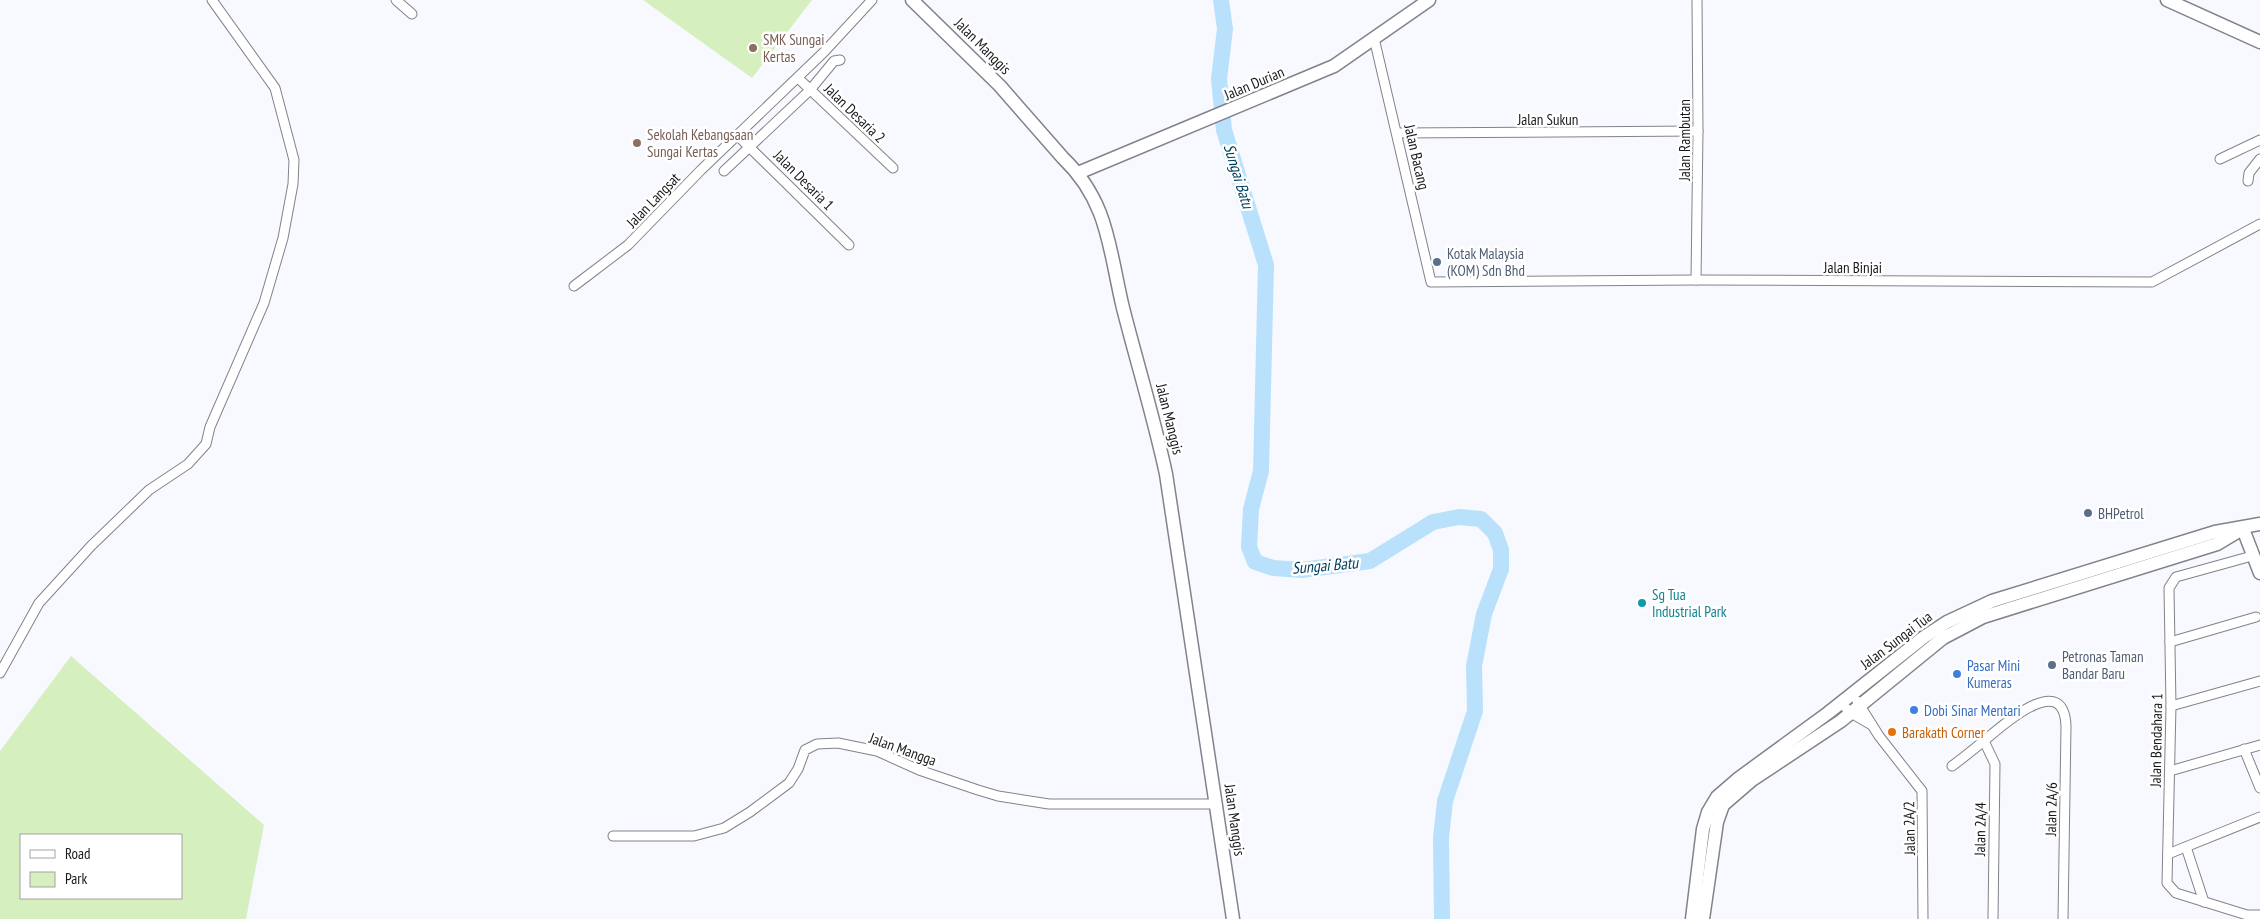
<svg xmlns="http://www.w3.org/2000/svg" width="2260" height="919" font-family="'PT Sans Narrow',sans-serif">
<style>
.green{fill:#d6efbf;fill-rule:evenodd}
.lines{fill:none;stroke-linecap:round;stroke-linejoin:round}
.river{stroke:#b9e1fb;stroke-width:16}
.street-casing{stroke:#81838b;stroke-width:11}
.secondary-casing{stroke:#81838b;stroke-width:15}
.street{stroke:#fff;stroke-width:9}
.secondary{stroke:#fff;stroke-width:12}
.education-dot{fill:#8d6e63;stroke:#fff;stroke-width:2}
.service-dot{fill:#5c6f8a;stroke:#fff;stroke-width:2}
.culture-dot{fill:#0f9aa8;stroke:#fff;stroke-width:2}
.shop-dot{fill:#3f7fe0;stroke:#fff;stroke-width:2}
.food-dot{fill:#e8710a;stroke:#fff;stroke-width:2}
.labels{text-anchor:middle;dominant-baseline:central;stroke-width:5;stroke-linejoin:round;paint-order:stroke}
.education-label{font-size:15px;fill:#785e54;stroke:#fff;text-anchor:start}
.street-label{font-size:15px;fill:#17181b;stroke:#fff}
.service-label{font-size:15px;fill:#4e5e75;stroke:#fff;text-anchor:start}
.culture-label{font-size:15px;fill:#0d838f;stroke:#fff;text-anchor:start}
.shop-label{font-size:15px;fill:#366cbe;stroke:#fff;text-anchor:start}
.food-label{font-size:15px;fill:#c56008;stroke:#fff;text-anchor:start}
.water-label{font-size:16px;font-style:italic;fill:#004060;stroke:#fff}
</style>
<rect width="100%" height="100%" fill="#f8f9fe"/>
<g class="green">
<polygon points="643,0 812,0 752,78"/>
<path d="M71,656L264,825L246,919H0V751ZM181,835V898H21V835Z"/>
</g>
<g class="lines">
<polyline class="river" points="1221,0 1225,29 1219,79 1224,130 1266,265 1261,471 1251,509 1249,547 1255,562 1273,568 1302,570 1370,561 1433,522 1459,517 1481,519 1495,533 1501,550 1501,569 1484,614 1474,666 1475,711 1445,801 1441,838 1442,919"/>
<defs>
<g id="street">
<polyline points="396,0 412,14"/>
<polyline points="1374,38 1431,282 1696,280 2152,282 2260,224"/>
<polyline points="798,78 893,168"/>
<polyline points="1397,133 1698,131"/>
<polyline points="738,136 849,245"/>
<polyline points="2220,159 2260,140"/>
<polyline points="724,171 810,90 834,61 840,60"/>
<polyline points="2248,181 2249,173 2260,159"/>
<polyline points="1696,280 1698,131 1697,0"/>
<polyline points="574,286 628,245 701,170 824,52 872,0"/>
<polyline points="2252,556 2176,577 2169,588 2171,706 2167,883 2176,893 2247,915 2260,915"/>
<polyline points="2170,642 2256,617"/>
<polyline points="0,673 39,603 91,546 149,490 188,464 206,444 210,427 264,303 283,238 293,184 294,160 275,88 212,0"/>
<polyline points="1857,701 1879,736 1922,791 1923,919"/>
<polyline points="1841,703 1851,713 1870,724"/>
<polyline points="2171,706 2260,681"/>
<polyline points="1984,741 1995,764 1993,919"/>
<polyline points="2244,749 2260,788"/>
<path d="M1952,766C1963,758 1974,749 1985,740C2002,726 2064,669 2066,726L2063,919"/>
<polyline points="2170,771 2260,745"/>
<polyline points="613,836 694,836 724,828 750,812 789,783 798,769 805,750 817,744 838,743 877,751 919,770 978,790 998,796 1049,804 1217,804"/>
<polyline points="2186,847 2204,902"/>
<polyline points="2168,854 2260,817"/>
</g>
<g id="secondary">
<path d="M912,0L1000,86L1063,158C1109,202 1109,250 1123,308C1137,363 1154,418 1166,474L1233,919"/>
<polyline points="2167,0 2260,42"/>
<polyline points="1078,173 1334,66 1429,0"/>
<polyline points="2243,529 2260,573"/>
<polyline points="1692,919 1703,829 1708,812 1717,797 1739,778 1828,713 1924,637 1947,622 1992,601 2215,532 2260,524"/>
<polyline points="1703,919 1717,822 1723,805 1752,780 1841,721 1943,638 1983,617 2217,544 2237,532"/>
</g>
</defs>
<use href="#street" class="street-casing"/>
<use href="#secondary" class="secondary-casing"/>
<use href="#street" class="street"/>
<use href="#secondary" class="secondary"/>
</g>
<g class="education-dot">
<circle cx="753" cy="48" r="5"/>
<circle cx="637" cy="143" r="5"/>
</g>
<g class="service-dot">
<circle cx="1437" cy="262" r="5"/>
<circle cx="2088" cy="513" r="5"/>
<circle cx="2052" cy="665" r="5"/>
</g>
<circle class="culture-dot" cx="1642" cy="603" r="5"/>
<g class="shop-dot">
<circle cx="1957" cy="674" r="5"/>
<circle cx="1914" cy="710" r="5"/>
</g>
<circle class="food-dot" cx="1892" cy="732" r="5"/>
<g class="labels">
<g class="education-label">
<text x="763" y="39">SMK Sungai<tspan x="763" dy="17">Kertas</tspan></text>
<text x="647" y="134">Sekolah Kebangsaan<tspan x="647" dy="17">Sungai Kertas</tspan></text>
</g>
<g class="street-label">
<text transform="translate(983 46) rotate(45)">Jalan Manggis</text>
<text transform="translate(1254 83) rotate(-23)">Jalan Durian</text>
<text transform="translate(855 113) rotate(44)">Jalan Desaria 2</text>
<text x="1548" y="119">Jalan Sukun</text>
<text transform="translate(1684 140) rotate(-90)">Jalan Rambutan</text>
<text transform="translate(1417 157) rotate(77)">Jalan Bacang</text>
<text transform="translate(804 180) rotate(45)">Jalan Desaria 1</text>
<text transform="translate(653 200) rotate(-46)">Jalan Langsat</text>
<text x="1853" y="267">Jalan Binjai</text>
<text transform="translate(1170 419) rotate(76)">Jalan Manggis</text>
<text transform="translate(1896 640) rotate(-37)">Jalan Sungai Tua</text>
<text transform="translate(2156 740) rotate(-89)">Jalan Bendahara 1</text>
<text transform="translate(903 749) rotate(20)">Jalan Mangga</text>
<text transform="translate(2051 809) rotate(-89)">Jalan 2A/6</text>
<text transform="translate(1235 820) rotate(82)">Jalan Manggis</text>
<text transform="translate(1909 828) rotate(-91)">Jalan 2A/2</text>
<text transform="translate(1980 829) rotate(-89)">Jalan 2A/4</text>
</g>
<g class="service-label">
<text x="1447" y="253">Kotak Malaysia<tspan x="1447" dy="17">(KOM) Sdn Bhd</tspan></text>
<text x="2098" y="513">BHPetrol</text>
<text x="2062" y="656">Petronas Taman<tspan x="2062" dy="17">Bandar Baru</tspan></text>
</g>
<g class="culture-label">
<text x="1652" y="594">Sg Tua<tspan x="1652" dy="17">Industrial Park</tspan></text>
</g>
<g class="shop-label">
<text x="1967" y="665">Pasar Mini<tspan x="1967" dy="17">Kumeras</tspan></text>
<text x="1924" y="710">Dobi Sinar Mentari</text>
</g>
<g class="food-label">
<text x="1902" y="732">Barakath Corner</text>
</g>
<g class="water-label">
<text transform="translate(1239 176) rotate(73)">Sungai Batu</text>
<text transform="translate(1325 565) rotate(-5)">Sungai Batu</text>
</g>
</g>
<rect x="20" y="834" width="162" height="65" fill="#ffffff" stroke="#a2a3a4"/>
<rect x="30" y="850" width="25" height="8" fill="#ffffff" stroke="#a2a3a4"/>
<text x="65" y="859" font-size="15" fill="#17181b">Road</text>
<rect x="30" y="872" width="25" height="15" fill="#d6efbf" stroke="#a2a3a4"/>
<text x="65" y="884" font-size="15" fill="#17181b">Park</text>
</svg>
